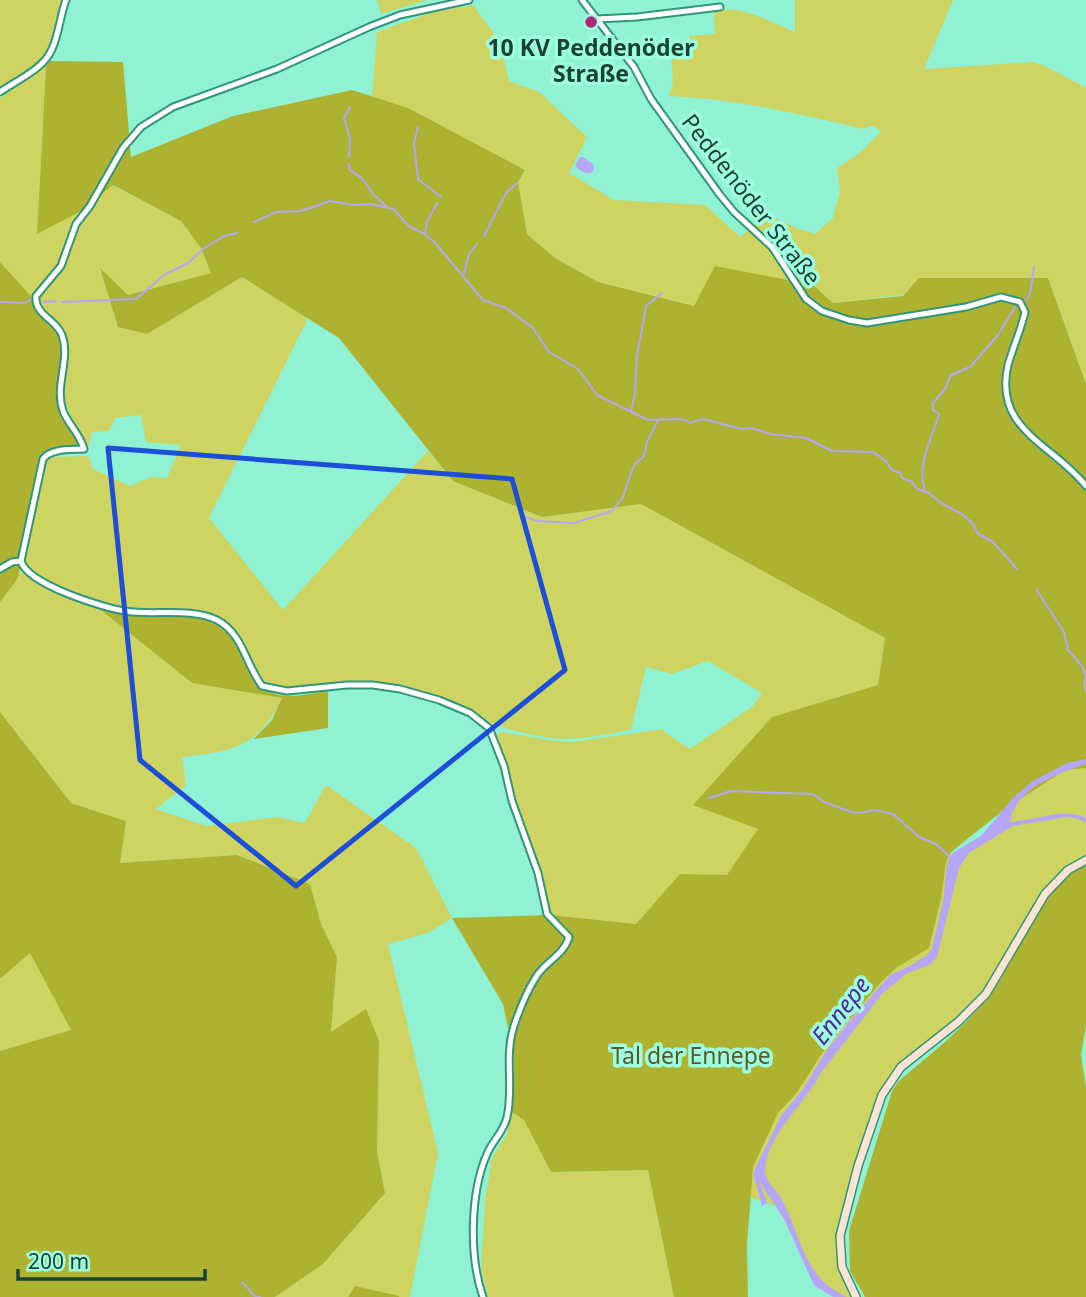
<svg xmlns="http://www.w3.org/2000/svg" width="1086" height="1297" font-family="'Noto Sans',sans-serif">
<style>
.green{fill:#ced462}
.forest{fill:#adb231}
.water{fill:#b5a6f8}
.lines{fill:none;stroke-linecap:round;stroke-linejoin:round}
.stream{stroke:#b5a6f8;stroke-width:2}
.street-casing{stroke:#30967b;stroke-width:9}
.secondary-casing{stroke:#30967b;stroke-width:10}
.street{stroke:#fff;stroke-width:5}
.secondary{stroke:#ffe4d3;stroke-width:7}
.marked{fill:none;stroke:#1d4ed8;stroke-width:5;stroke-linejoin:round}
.poi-dot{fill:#ad2973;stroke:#9effe0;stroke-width:2.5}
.labels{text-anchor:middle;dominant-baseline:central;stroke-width:7;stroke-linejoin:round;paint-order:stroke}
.poi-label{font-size:23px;font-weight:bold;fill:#194236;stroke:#9effe0}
.street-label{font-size:23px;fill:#194236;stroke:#9effe0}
.park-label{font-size:23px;fill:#585a29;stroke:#9effe0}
.water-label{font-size:24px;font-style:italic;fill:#4f289d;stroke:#9effe0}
</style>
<rect width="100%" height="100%" fill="#91f1d3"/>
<g class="green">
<polygon points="0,0 63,0 46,54 40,61 0,88"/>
<polygon points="377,0 427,0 381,14"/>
<path d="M795,0H953L924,69L1033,62L1047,67L1086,88V384L1048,278L833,303L813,285L694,306L598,282L555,258L527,234L518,182L525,170L408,108L372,97L377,32L433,12L473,5L500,42L509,81L539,92L587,137L569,173L614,200L705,205L740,237L768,214L796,228L815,234L833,218L840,191L837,168L860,153L881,132L875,127L868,126L864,129C799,114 736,99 669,96L673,81L671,51L688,50L690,36L715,34L714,10C743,6 769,21 795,32Z"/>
<polygon points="46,66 37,233 83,210 73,226 60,265 35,292 34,303 0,262 0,98"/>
<path d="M112,185L181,221L201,248L211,273L128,295L100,269L118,327L147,334L242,277L308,318L209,518L283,610L428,451L453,481L542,517L641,504L885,638L878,685L772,717L702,796L940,824L954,858L975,846L1016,799L1042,778L1086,761V854L1075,861L1044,890L986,990L939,1033L915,1061L907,1059L887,1080L875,1106L859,1154L841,1220L838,1257L854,1297H838L814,1279L782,1208L655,1165L662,896L636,924L550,915L540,872L514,802L507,766L496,735L501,732L554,741L573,742L664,729V732L690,749L753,706L762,693L708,661L672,674L646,667L631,730C606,733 577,742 552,738C532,735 507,730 489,722C453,705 413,686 373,682C342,679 292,696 266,684C261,682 258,677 255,673L124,610L46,584L26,568L23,561L45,461L53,457L88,456L93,469L130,486L151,477L167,478L181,445L146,442L141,415L115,418L109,431L92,432L89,446C81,434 71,421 67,407C58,382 72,356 63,331C58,316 40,314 39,296L43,289L65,265L78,225L103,192Z"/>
<path d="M19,571L43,586L92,603L192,683L282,698C260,746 232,752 182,757L186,785L156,809L206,826L277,817L305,823L326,785L416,848L452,918L428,933L388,944L438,1153L410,1297H399L355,1286L348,1297H275L323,1264L385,1193L377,1152L379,1041L331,1033L337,957L321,924L310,884L237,855L120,863L126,821L71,803L0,712V602L18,578Z"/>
<polygon points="30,952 71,1030 0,1051 0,979"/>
<polygon points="512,1112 524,1119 551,1172 648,1170 674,1297 488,1297 481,1269 485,1201 492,1158 507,1134"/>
</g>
<g class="forest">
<polygon points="50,61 123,62 131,157 233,116 352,90 408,108 525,170 518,182 527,234 555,258 598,282 694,306 715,266 813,285 833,303 903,296 919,278 1048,278 1086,384 1086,768 1065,770 1005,809 951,852 946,862 941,899 929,948 896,968 882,981 825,1049 796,1094 778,1113 753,1167 747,1245 748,1297 674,1297 648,1170 551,1172 524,1120 512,1112 514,1056 503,1004 452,918 550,915 636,924 680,874 727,875 758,829 693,805 772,717 878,685 885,638 641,504 542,517 453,481 339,338 242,277 147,334 118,327 100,268 128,295 211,273 201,248 181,221 113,185 83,210 37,234 46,66"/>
<path d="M0,262C17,282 60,323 63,348C65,369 52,389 61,412C65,424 78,432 77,445C65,453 51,444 41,457L18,578L0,602Z"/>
<path d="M92,603C102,606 113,611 124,612C153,617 188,608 216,621C227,626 232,633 238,644C244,655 247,668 254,678C271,704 302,695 328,691V728L254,739L272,720L282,698L192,683Z"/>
<polygon points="0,712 71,803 126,821 120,863 237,855 310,884 321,924 337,957 331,1032 366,1009 379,1041 377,1152 385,1193 323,1264 275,1297 0,1297 0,1051 71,1030 30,953 0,979"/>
<path d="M1086,862V1025L1081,1055L1086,1087V1297H865L850,1271L849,1231L892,1091L898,1082C926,1057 967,1027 988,996C1020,950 1035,891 1086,862Z"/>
<polygon points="355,1286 399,1296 399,1297 348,1297"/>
</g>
<g class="water">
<path d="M580,157H583L593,164L594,170L591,173C584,174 579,170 575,165Z"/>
<path d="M1086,759V764C1058,774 1015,788 1010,822C1035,821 1059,808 1085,817L1086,823L1078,819L1067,817L1013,826L969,853L959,868L937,957L931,964L906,974L882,994L820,1074C805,1104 770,1132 765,1167C763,1177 773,1187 779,1195C796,1222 800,1258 823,1281C829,1288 838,1292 846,1297H833L814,1285L784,1219L759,1181L767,1203L762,1206L753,1173L781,1116L803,1089L826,1051L848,1023L890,975L910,966L926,956L932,949L943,901L947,865L950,857L954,852L981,836L1014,797L1033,781L1067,763Z"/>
</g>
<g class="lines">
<g class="stream">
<polyline points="418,127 414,143 418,179 441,197"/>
<polyline points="349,157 350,138 344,118 350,107"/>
<polyline points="348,164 350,170 363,179 373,194 386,206"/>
<polyline points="254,222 276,212 301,211 330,201 354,205 371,204 393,209 410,227 425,234 435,243 483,300 506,308 533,328 549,352 578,369 597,395 648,420 676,419 685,420 690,423 703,419 742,429 751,428 771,434 806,438 832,451 873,452 885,460 892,470 900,473 902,478 912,482 917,489 929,493 941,503 962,514 973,524 978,534 993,542 1017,569"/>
<polyline points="425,234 427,222 437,203"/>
<polyline points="484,236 506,193 517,183"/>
<polyline points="464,274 469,254 477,244"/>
<polyline points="1026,300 1030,294 1034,267"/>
<polyline points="0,302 25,303 33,298"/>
<polyline points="44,302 56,301"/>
<polyline points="62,302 136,299 164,275 188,263 203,249 224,236 237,233"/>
<polyline points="631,411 635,394 637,356 646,306 662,293"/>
<path d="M925,491C916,463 932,440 939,414L933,410V403L945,389L951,375L970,367L998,335L1015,307"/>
<polyline points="522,516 537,521 574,523 612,511 623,497 632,470 635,464 644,456 647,442 658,420"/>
<polyline points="1036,589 1064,632 1068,650 1082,666 1086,677 1084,684 1086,692"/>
<polyline points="709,798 731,791 813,794 824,802 851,812 860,813 875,810 893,814 919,837 936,844 951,858"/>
<polyline points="242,1282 256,1297"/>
<polyline points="258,1297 260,1297"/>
</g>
<defs>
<g id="street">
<path d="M582,0L634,67L651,99L720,195L734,212L772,247L806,299L822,311L849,320L867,323L966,307L1001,297L1020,302L1025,312C1021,330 1013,347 1008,365C993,430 1053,444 1086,486"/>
<polyline points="597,19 637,17 720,7"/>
<path d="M0,92C17,80 44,69 52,49C59,34 60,16 66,0"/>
<path d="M21,561C27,584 103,608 125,611C154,616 190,607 217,620C243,634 245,663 262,686L287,691L347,685H373L400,689L439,700L470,713L489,728L504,766L512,801L538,873L547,914L569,937C564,955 545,962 536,977C527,991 519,1011 514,1026C504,1056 514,1088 507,1117C504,1132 492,1141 487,1154C470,1193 469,1257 483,1297"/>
<path d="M21,561L43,459C51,448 71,450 84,449C80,434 68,424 63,411C54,385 71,360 62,335C56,319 34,315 36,296L61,266L76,224L90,206L123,148L141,127L173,107L277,69L369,27L400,15L469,0"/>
<polyline points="0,569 12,562 21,561"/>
</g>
<polyline id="secondary" points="856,1297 842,1267 840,1236 858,1166 882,1095 901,1067 958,1022 986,994 1045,894 1068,870 1086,860"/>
</defs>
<use href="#street" class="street-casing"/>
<use href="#secondary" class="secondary-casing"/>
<use href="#street" class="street"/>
<use href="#secondary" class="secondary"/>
</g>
<path class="marked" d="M108,448L512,479L565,670L296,886L140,760Z"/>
<circle class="poi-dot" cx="591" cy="22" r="7"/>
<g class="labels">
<g class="poi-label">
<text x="591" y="47">10 KV Peddenöder<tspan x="591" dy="26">Straße</tspan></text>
</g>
<g class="street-label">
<text transform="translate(752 199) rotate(52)">Peddenöder Straße</text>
</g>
<g class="park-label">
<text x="691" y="1055">Tal der Ennepe</text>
</g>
<g class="water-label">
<text transform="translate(840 1010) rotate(-52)">Ennepe</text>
</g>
</g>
<path d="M18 1269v10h187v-10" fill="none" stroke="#194236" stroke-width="3.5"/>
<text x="28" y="1269" font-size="21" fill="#194236" stroke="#9effe0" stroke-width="5" paint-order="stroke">200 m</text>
</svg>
